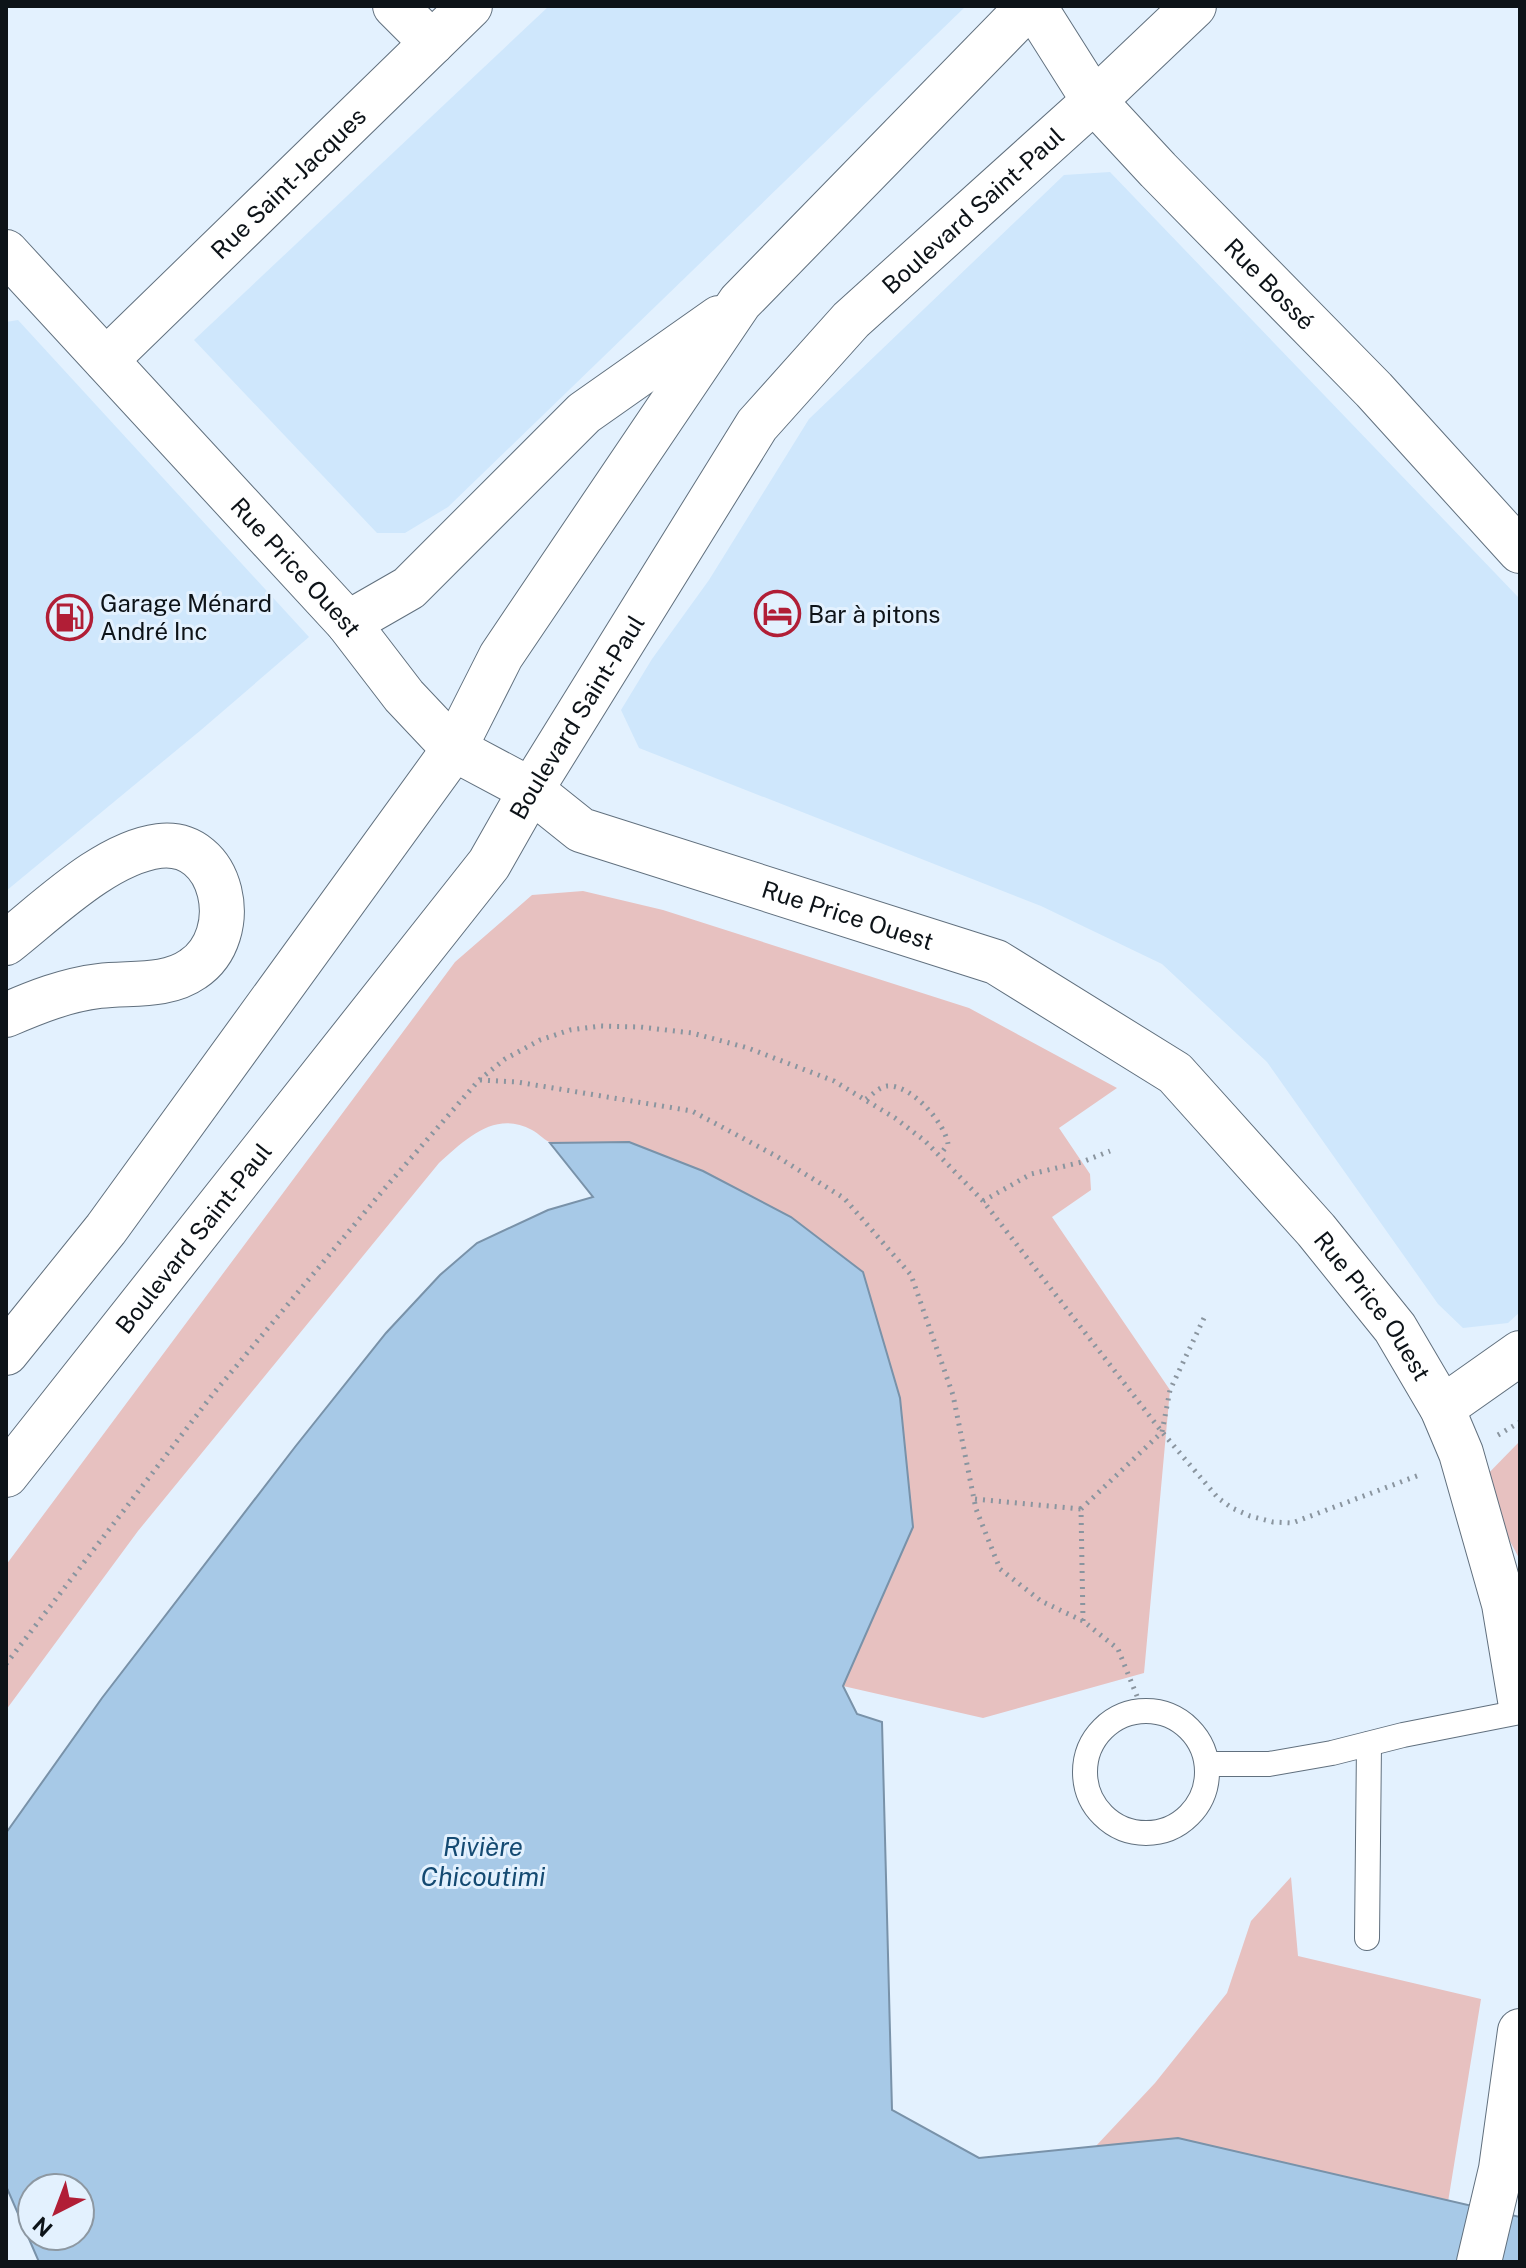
<svg xmlns="http://www.w3.org/2000/svg" width="1526" height="2268" font-family="'Public Sans',sans-serif">
<style>
.built{fill:#cfe7fc}
.green{fill:#e7c1c0}
.water{fill:#a7c9e7;stroke:#7992a9;stroke-width:2;fill-rule:evenodd}
.lines{fill:none;stroke-linecap:round;stroke-linejoin:round}
.service-casing{stroke:#61707e;stroke-width:26}
.minor-casing{stroke:#61707e;stroke-width:46}
.tertiary-casing{stroke:#61707e;stroke-width:46}
.secondary-casing{stroke:#61707e;stroke-width:46}
.primary-casing{stroke:#61707e;stroke-width:46}
.path{stroke:#8a959f;stroke-width:5;stroke-dasharray:2 6;stroke-linecap:butt}
.service{stroke:#fff;stroke-width:24}
.minor{stroke:#fff;stroke-width:44}
.tertiary{stroke:#fff;stroke-width:44}
.secondary{stroke:#fff;stroke-width:44}
.primary{stroke:#fff;stroke-width:44}
.labels{text-anchor:middle;dominant-baseline:central;stroke-width:6;stroke-linejoin:round;paint-order:stroke}
.street-label{font-size:24px;fill:#0d1318;stroke:#e3f1fe}
.poi-label{font-size:24px;fill:#0d1318;stroke:#e3f1fe;text-anchor:start}
.water-label{font-size:26px;font-style:italic;fill:#144a72;stroke:#e3f1fe}
</style>
<rect width="100%" height="100%" fill="#e3f1fe"/>
<g class="built">
<polygon points="549,6 965,7 448,507 405,533 377,533 194,340"/>
<polygon points="1110,172 1520,599 1520,1312 1508,1323 1463,1328 1438,1304 1267,1062 1162,964 1041,906 639,748 621,710 652,659 709,580 809,419 1064,175"/>
<polygon points="18,320 309,637 201,730 6,891 6,322"/>
</g>
<g class="green">
<path d="M583,891L663,910L969,1008L1117,1088L1059,1128L1090,1174L1091,1190L1052,1217L1170,1390L1144,1673L983,1718L843,1686L913,1527L629,1142C608,1143 572,1147 553,1143C545,1142 539,1133 532,1130C495,1110 466,1139 439,1163L138,1531L6,1710V1565L455,962L532,895Z"/>
<polygon points="1520,1441 1520,1560 1479,1483"/>
<polygon points="1291,1877 1298,1956 1481,1999 1448,2202 1178,2138 1095,2147 1155,2083 1227,1993 1251,1921"/>
</g>
<path class="water" d="M629,1142L703,1171L791,1217L863,1272L900,1398L913,1527L843,1686L857,1714L882,1722L892,2110L979,2158L1178,2138L1520,2217V2262H39L6,2186V1833L102,1698L295,1447L386,1333L440,1275L477,1243L548,1210L593,1197L550,1143ZM32,2188H80V2236H32Z"/>
<g class="lines">
<defs>
<g id="service">
<circle cx="1146" cy="1772" r="61"/>
<polyline points="1208,1764 1269,1764 1332,1753 1403,1735 1520,1712"/>
<polyline points="1367,1938 1369,1744"/>
</g>
<g id="minor">
<polyline points="395,6 432,43"/>
<path id="s1" d="M1034,6L1094,101L1158,170L1374,390L1520,551"/>
<path id="s2" d="M106,360L470,6"/>
<path d="M6,943C48,910 105,853 159,846C224,838 244,935 193,969C166,988 130,982 99,986C66,990 36,1002 6,1015"/>
<polyline points="1442,1408 1520,1353"/>
</g>
<g id="tertiary">
<path id="s3" d="M6,252L348,623L404,696L454,749"/>
<path id="s4" d="M531,790L581,830L996,962L1175,1073L1316,1230L1395,1328L1442,1408L1461,1453L1504,1604L1520,1700"/>
<polyline points="1479,2262 1501,2169 1520,2031"/>
</g>
<polyline id="secondary" points="454,749 531,790"/>
<g id="primary">
<polyline points="348,623 409,588 584,413 719,318"/>
<polyline points="6,1353 106,1229 454,749 501,656 740,302 1029,6"/>
<path id="s5" d="M6,1475L489,864L531,790L757,425L851,320L1094,101L1194,6"/>
</g>
</defs>
<use href="#service" class="service-casing"/>
<use href="#minor" class="minor-casing"/>
<use href="#tertiary" class="tertiary-casing"/>
<use href="#secondary" class="secondary-casing"/>
<use href="#primary" class="primary-casing"/>
<g class="path">
<polyline points="480,1080 517,1082 692,1111 776,1156 844,1198 911,1275 953,1395 976,1509 1000,1569 1041,1601 1083,1621 1118,1649 1143,1711"/>
<path d="M866,1099C872,1095 879,1087 887,1086C911,1084 945,1123 948,1144L940,1155"/>
<polyline points="983,1201 1031,1174 1082,1162 1110,1151"/>
<polyline points="1498,1435 1520,1422"/>
<polyline points="975,1499 1081,1509"/>
<polyline points="1083,1621 1081,1509 1162,1432 1170,1390 1204,1318"/>
<polyline points="6,1664 213,1394 385,1188 479,1080 505,1059 540,1040 570,1030 600,1026 640,1027 692,1033 748,1048 834,1081 895,1118 925,1141 983,1201 1162,1432 1218,1498 1232,1508 1250,1516 1273,1522 1292,1523 1422,1474"/>
</g>
<use href="#service" class="service"/>
<use href="#minor" class="minor"/>
<use href="#tertiary" class="tertiary"/>
<use href="#secondary" class="secondary"/>
<use href="#primary" class="primary"/>
</g>
<defs>
<symbol id="hotel-ring" viewBox="-11 -11 22 22"><circle r="9.5" fill="#e3f1fe" stroke="#b11e36" stroke-width="1.5"/><path d="M-6-4.5h1.5V1H6V5H4.5V3h-9V5H-6ZM-4 0a1.8 1.8 0 1 1 3.6 0ZM.5 0V-2.5h3Q6-2.5 6 0Z" fill="#b11e36"/></symbol>
<symbol id="fuel-ring" viewBox="-11 -11 22 22"><circle r="9.5" fill="#e3f1fe" stroke="#b11e36" stroke-width="1.5"/><path d="M-5.5-6h7V0h2V4h1.3V-2.5L3-4.5l.8-.8L6-3V5H2.5V1h-1V6h-7ZM-4.2-4.7v3.2H.2V-4.7Z" fill="#b11e36"/></symbol>
</defs>
<g fill-rule="evenodd">
<use href="#hotel-ring" x="752" y="588" width="51" height="51"/>
<use href="#fuel-ring" x="44" y="592" width="51" height="51"/>
</g>
<g class="labels">
<g class="street-label">
<text stroke="none"><textPath href="#s2" startOffset="254">Rue Saint-Jacques</textPath></text>
<text stroke="none"><textPath href="#s5" startOffset="1598">Boulevard Saint-Paul</textPath></text>
<text stroke="none"><textPath href="#s1" startOffset="366">Rue Bossé</textPath></text>
<text stroke="none"><textPath href="#s3" startOffset="428">Rue Price Ouest</textPath></text>
<text stroke="none"><textPath href="#s5" startOffset="950">Boulevard Saint-Paul</textPath></text>
<text stroke="none"><textPath href="#s4" startOffset="344">Rue Price Ouest</textPath></text>
<text stroke="none"><textPath href="#s5" startOffset="302">Boulevard Saint-Paul</textPath></text>
<text stroke="none"><textPath href="#s4" startOffset="1016">Rue Price Ouest</textPath></text>
</g>
<g class="poi-label">
<text x="100" y="603">Garage Ménard<tspan x="100" dy="28">André Inc</tspan></text>
<text x="808" y="614">Bar à pitons</text>
</g>
<g class="water-label">
<text x="483" y="1846">Rivière<tspan x="483" dy="30">Chicoutimi</tspan></text>
</g>
</g>
<rect width="1526" height="2268" fill="none" stroke="#0d1318" stroke-width="16"/>
<g transform="translate(56 2212) rotate(222)"><circle r="38" fill="#e3f1fe" stroke="#8d98a2" stroke-width="2"/>
<path d="M0-6L14 30L0 20L-14 30Z" fill="#b11e36"/>
<text y="-12" font-size="22" font-weight="bold" text-anchor="middle" fill="#0d1318">N</text>
</g>
</svg>
